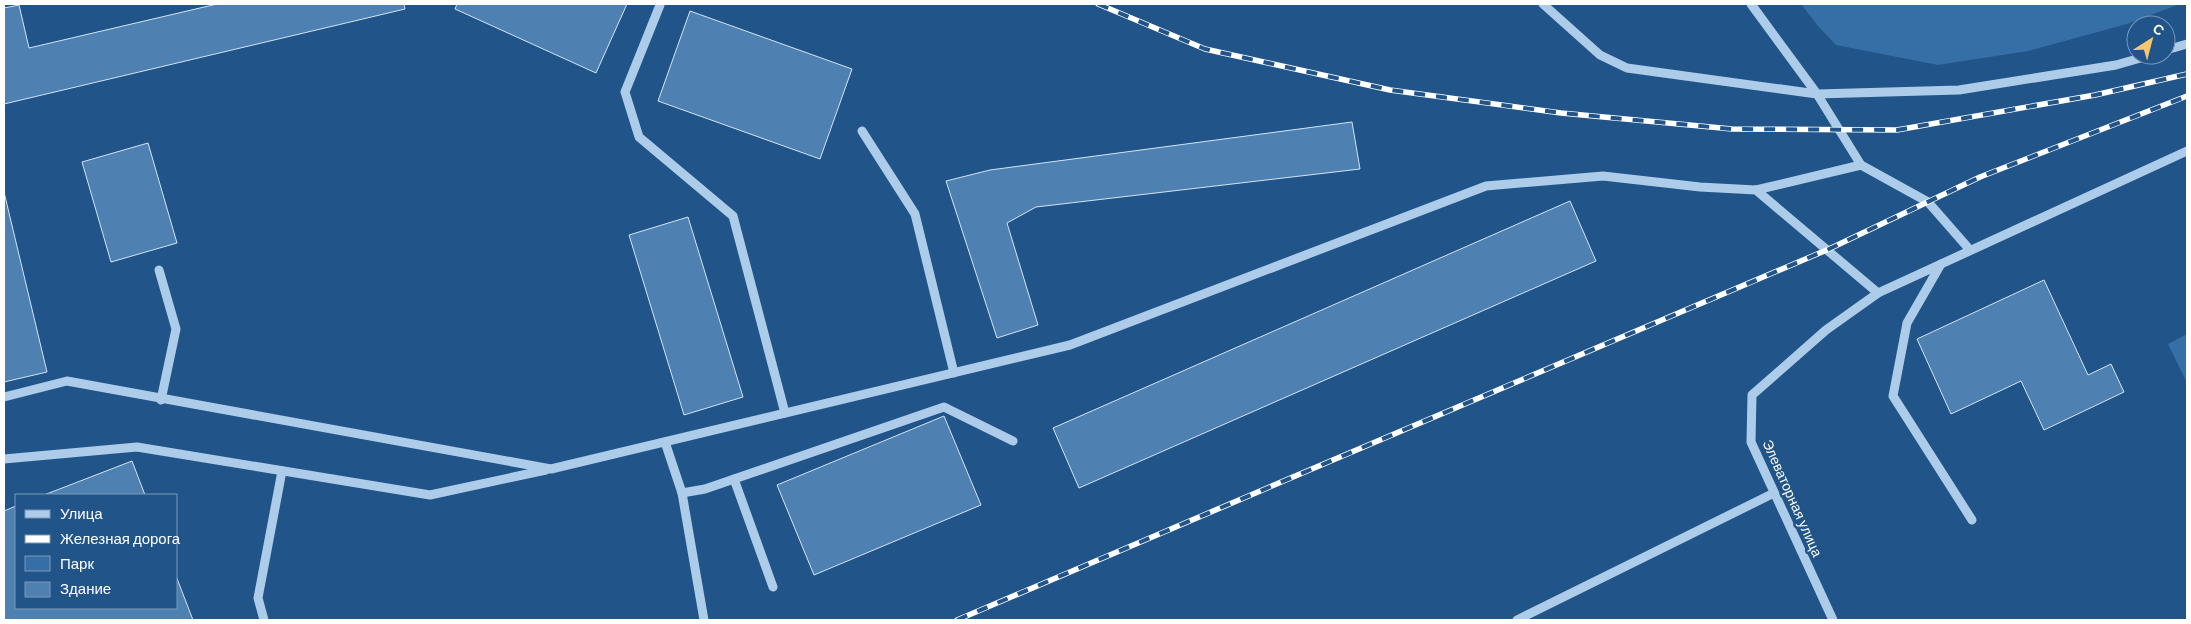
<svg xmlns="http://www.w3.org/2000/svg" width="2191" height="624" font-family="Barlow,sans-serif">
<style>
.green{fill:#356fa5}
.building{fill:#4e81b2;stroke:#d1e5f8}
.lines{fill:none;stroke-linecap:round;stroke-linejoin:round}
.minor{stroke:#acccea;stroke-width:9}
.rail-casing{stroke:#fff;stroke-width:5.5}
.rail{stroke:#215488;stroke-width:4;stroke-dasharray:11;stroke-linecap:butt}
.labels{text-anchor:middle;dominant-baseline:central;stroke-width:5;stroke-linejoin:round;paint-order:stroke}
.street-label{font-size:14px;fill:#fff;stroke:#215488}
</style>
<rect width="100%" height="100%" fill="#215488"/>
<g class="green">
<polygon points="1801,4 2180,4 2127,24 2028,51 1938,65 1836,45 1818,26"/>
<polygon points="2187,334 2187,383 2168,344"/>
</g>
<g class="building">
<polygon points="217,4 404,4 405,9 4,104 4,8 19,5 29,48"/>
<polygon points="457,4 627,4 596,73 455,9"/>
<polygon points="690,11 852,69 820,159 658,101"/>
<polygon points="1352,122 1360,169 1036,207 1007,223 1038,325 997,338 946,181 990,170"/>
<polygon points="148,143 177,243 111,262 82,162"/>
<polygon points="4,192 47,372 4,382"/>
<polygon points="1570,201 1596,261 1079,488 1053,428"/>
<polygon points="688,217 743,397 684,415 629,235"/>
<polygon points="2044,280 2088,375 2111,364 2124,392 2044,430 2021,381 1951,414 1917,339"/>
<polygon points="944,416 981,505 814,575 777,485"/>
<polygon points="132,461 145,495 44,495"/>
<polygon points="16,506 16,608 176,608 176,576 193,620 4,620 4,511"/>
</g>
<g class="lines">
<g class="minor">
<polyline points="1543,4 1600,55 1627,68 1817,94 1861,165 1928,202 1970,250"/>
<polyline points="1751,4 1817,94 1959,90 2116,65 2151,55"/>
<polyline points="660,5 625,92 639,137 733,216 785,413"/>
<polyline points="2166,50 2187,44"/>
<polyline points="862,131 915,214 954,373"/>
<polyline points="1756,190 1861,165"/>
<polyline points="1941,264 1907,323 1893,396 1972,520"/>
<polyline points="159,270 176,329 161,400"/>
<polyline points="4,397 67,381 551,469 1070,345 1486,186 1603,176 1700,187 1756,190 1878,293"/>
<polyline points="665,442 682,493 705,489 944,407 1013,441"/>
<polyline points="4,459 137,447 430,495 546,470"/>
<polyline points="734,479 773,587"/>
<polyline points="682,493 704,620"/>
<polyline points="264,620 258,598 282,471"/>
<polyline points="1517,620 1774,493"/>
<polyline points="1833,620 1751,442 1752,395 1826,330 1878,293 2187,151"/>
</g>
<defs>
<g id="rail">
<polyline points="1098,4 1205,49 1390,90 1561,113 1732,129 1897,130 2095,95 2187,74"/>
<polyline points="957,620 1829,249 1980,177 2187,96"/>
</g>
</defs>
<use href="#rail" class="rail-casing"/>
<use href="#rail" class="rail"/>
</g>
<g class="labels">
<g class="street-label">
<text transform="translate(1793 498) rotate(66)">Элеваторная улица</text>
</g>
</g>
<rect width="2191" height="624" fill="none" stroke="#ffffff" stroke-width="10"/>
<rect x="15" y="494" width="162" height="115" fill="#215488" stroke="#7a98b8"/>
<rect x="25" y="510" width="25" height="8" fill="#acccea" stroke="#7a98b8"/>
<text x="60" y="519" font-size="15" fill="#ffffff">Улица</text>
<rect x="25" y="535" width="25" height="8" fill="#ffffff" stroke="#7a98b8"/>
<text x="60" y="544" font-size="15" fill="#ffffff">Железная дорога</text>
<rect x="25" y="556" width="25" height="15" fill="#356fa5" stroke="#7a98b8"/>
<text x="60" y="569" font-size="15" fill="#ffffff">Парк</text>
<rect x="25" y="582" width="25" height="15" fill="#4e81b2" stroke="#7a98b8"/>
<text x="60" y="594" font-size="15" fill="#ffffff">Здание</text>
<g transform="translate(2151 40) rotate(36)"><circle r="24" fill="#215488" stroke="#7a98b8"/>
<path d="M0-4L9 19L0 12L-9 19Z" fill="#f7c76d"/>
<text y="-8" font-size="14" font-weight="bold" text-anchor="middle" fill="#ffffff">С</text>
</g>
</svg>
